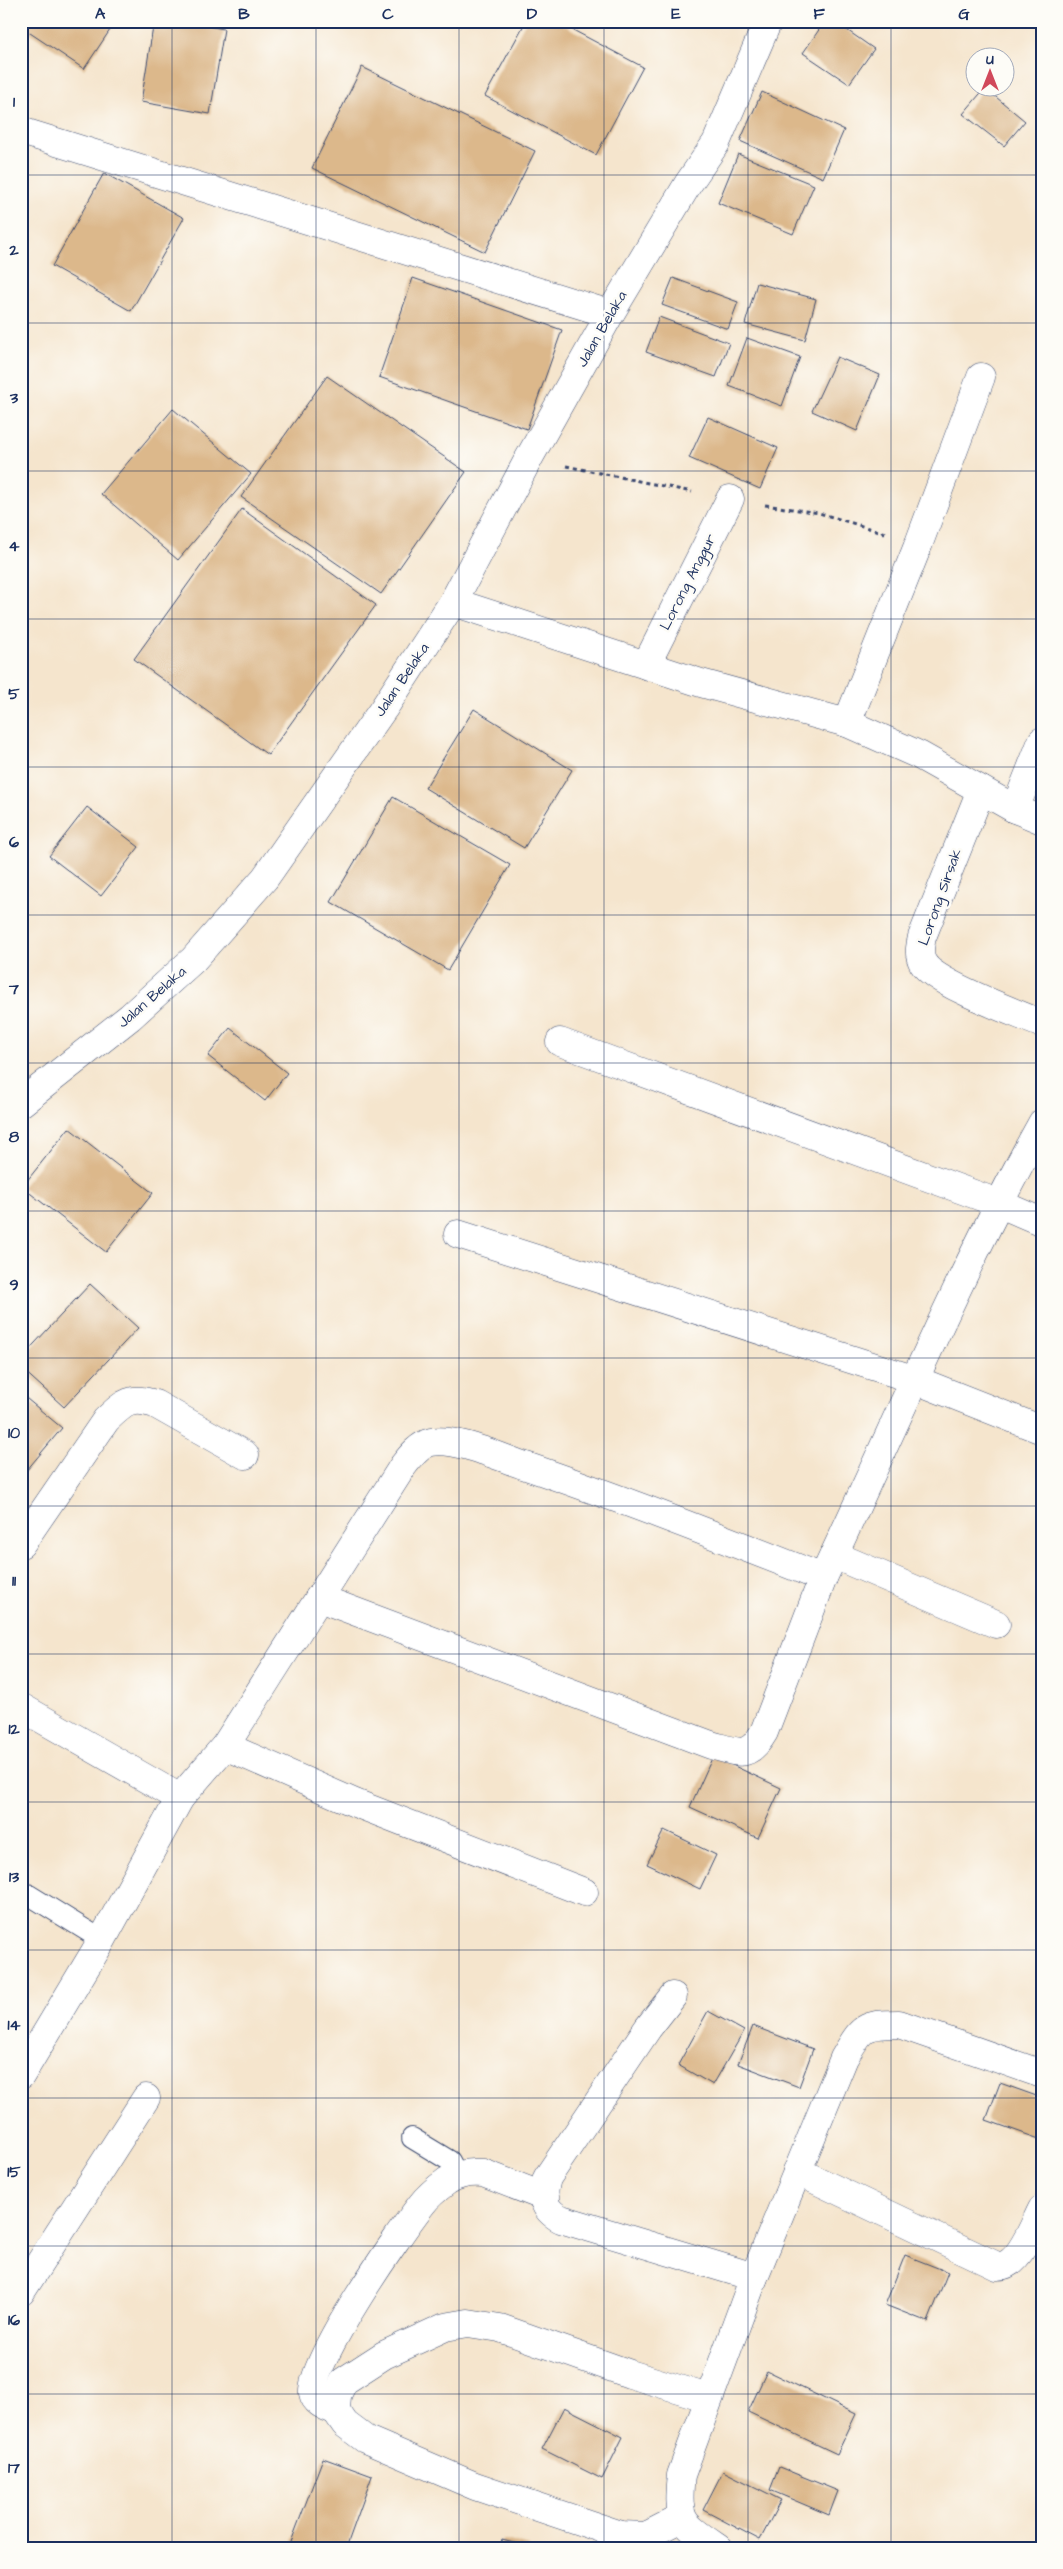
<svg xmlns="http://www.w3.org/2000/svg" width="1063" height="2569" font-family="'Architects Daughter',sans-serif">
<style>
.building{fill:#dcb88b}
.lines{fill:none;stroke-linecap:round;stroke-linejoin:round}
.lane-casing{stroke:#3c4a6f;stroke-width:22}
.street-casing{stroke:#3c4a6f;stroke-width:29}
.path{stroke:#3c4a6f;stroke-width:3;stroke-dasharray:4 4;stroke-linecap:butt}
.lane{stroke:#fff;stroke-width:20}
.street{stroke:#fff;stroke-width:28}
.grid{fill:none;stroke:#1b2f5e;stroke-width:1;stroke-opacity:0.55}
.labels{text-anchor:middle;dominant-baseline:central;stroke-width:5;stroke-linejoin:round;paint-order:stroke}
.street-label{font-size:15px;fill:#1b2f5e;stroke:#fdfcf7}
.neatline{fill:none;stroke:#1b2f5e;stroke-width:2}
.grid-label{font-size:16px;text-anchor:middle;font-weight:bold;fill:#1b2f5e}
</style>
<rect width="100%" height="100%" fill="#fdfcf7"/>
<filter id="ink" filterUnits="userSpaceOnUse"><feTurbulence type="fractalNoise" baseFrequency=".02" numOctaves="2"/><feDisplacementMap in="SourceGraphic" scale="10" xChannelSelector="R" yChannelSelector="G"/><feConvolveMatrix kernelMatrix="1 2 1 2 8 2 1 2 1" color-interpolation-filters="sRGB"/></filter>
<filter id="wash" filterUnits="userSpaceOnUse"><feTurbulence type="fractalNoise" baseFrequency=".0096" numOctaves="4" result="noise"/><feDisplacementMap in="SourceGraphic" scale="20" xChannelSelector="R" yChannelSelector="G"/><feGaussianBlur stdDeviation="1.12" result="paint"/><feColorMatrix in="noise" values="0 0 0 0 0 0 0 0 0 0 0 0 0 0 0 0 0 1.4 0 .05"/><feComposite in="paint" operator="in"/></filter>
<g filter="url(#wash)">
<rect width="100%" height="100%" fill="#f5e5cd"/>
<g id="blocks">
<g class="building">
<polygon points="23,21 116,21 84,69 21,27"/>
<polygon points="154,21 179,21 224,29 210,114 141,102"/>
<polygon points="526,21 556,21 643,67 596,155 485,96"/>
<polygon points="825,21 834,21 874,49 849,84 803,53"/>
<polygon points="362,67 535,151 485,252 312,168"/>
<polygon points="985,88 1025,121 1004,146 963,114"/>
<polygon points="762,92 844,130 823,178 740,141"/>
<polygon points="738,154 814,185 793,234 718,203"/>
<polygon points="104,173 184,218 131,311 52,266"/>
<polygon points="413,278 562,330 527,429 379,377"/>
<polygon points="673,278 738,302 728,329 662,305"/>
<polygon points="757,283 816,299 805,340 745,324"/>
<polygon points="659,317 729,343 716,377 646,352"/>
<polygon points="747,338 800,357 782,406 729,386"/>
<polygon points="837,357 880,375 857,431 812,411"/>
<polygon points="327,376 466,472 381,594 241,497"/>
<polygon points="173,409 251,474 178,560 101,494"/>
<polygon points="708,417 778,448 760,489 689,458"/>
<polygon points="242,509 376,605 268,755 134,659"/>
<polygon points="474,709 572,770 524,848 425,788"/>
<polygon points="393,797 510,865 448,970 331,902"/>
<polygon points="87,807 139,847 101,896 49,856"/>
<polygon points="230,1028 287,1073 265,1101 208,1056"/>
<polygon points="69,1128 153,1193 106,1252 22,1187"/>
<polygon points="90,1284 138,1328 64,1407 21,1368 21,1358"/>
<polygon points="21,1394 62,1428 21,1477"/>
<polygon points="713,1756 781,1788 758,1838 690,1807"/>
<polygon points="664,1830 716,1855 700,1889 647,1864"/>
<polygon points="708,2011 744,2031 713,2085 678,2065"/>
<polygon points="753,2026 813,2049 799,2087 738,2064"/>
<polygon points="1000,2083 1042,2098 1042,2140 986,2120"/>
<polygon points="905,2255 948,2272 928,2322 885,2305"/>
<polygon points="767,2371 856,2414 837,2454 748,2412"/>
<polygon points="564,2407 623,2437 602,2479 542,2449"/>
<polygon points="323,2458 372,2476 346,2548 306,2548 291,2542"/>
<polygon points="779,2467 838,2491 829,2515 770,2490"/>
<polygon points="723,2471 781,2500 760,2540 703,2510"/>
<polygon points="502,2540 530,2547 530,2548 499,2548"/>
</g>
</g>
</g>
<g filter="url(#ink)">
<use href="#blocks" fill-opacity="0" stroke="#3c4a6f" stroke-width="1"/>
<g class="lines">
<defs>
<g id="lane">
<polyline points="21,1890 102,1940"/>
<polyline points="412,2138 450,2161 458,2176"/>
</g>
<g id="street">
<polyline points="21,131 610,314"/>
<polyline points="453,602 701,683 847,723 919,755 1015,809 1042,820"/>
<polyline points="646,665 730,499"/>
<polyline points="847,723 919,543 981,377"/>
<path d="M981,790L922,937C920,946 918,955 923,963C935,984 1017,1013 1042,1024"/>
<polyline points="1015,809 1042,741"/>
<polyline points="560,1042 998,1203 1042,1222"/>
<polyline points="21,1103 130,1017 193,960 265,878 384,708 453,602 529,458 610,314 688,184 716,143 768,21"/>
<polyline points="458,1234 913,1379 1042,1430"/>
<path d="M21,1544L106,1420C124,1403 130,1396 155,1404L245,1455"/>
<polyline points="834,1555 996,1624"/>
<path d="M319,1598L711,1745C738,1752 748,1760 764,1732L823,1578"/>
<polyline points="21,1707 180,1798"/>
<polyline points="225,1746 355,1803 584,1892"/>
<path d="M673,1996L648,2028L547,2178C542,2198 542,2209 561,2219L754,2277"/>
<path d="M21,2075L102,1940L180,1798L225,1746L403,1466C410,1457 419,1445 431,1442C457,1437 501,1458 526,1466C626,1500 725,1539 823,1578C895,1426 960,1271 1042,1123"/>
<path d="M797,2171L997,2266C1019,2268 1033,2226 1042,2209"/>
<polyline points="21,2292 146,2098"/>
<path d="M336,2411C328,2407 315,2404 313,2393C309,2363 400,2232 422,2204C428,2196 439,2187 447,2181C457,2174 471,2172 483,2173L545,2197"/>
<polyline points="681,2518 646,2536 621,2535 475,2486 365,2439 345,2424 336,2411 337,2395 344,2381 384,2355 445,2327 468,2323 500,2328 630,2374 708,2398"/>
<path d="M718,2548C681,2523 676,2521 681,2475L754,2277L844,2058C862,2027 863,2024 899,2024L1042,2074"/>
</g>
</defs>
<use href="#lane" class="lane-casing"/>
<use href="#street" class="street-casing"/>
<g class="path">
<polyline points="566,466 692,492"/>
<polyline points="765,505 819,513 885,533"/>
</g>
<use href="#lane" class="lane"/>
<use href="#street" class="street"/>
</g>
</g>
<path class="grid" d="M172,21V2548M316,21V2548M459,21V2548M604,21V2548M748,21V2548M891,21V2548M21,175H1042M21,323H1042M21,471H1042M21,619H1042M21,767H1042M21,915H1042M21,1063H1042M21,1211H1042M21,1358H1042M21,1506H1042M21,1654H1042M21,1802H1042M21,1950H1042M21,2098H1042M21,2246H1042M21,2394H1042"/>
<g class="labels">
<g class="street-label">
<text transform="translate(602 329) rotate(-60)">Jalan Belaka</text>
<text transform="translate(688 582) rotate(-63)">Lorong Anggur</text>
<text transform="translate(402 680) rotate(-56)">Jalan Belaka</text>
<text transform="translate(940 897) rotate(-70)">Lorong Sirsak</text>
<text transform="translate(152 997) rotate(-41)">Jalan Belaka</text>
</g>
</g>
<rect width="1063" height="2569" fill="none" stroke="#fdfcf7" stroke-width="55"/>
<g transform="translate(990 72)"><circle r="24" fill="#fdfcf7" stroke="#a3aaba"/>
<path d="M0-4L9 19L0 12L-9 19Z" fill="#d1495b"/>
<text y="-8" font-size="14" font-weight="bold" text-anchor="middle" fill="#1b2f5e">U</text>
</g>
<rect x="28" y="28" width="1008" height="2514" class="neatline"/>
<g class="grid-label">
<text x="100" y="19">A</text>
<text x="244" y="19">B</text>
<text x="388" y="19">C</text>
<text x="532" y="19">D</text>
<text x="676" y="19">E</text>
<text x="819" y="19">F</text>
<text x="964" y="19">G</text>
<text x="14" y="107">1</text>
<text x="14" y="255">2</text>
<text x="14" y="403">3</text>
<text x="14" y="551">4</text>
<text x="14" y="699">5</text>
<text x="14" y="847">6</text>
<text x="14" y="994">7</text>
<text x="14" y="1142">8</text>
<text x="14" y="1290">9</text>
<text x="14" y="1438">10</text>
<text x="14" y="1586">11</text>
<text x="14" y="1734">12</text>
<text x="14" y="1882">13</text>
<text x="14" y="2030">14</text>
<text x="14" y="2177">15</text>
<text x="14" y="2325">16</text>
<text x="14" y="2473">17</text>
</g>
</svg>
